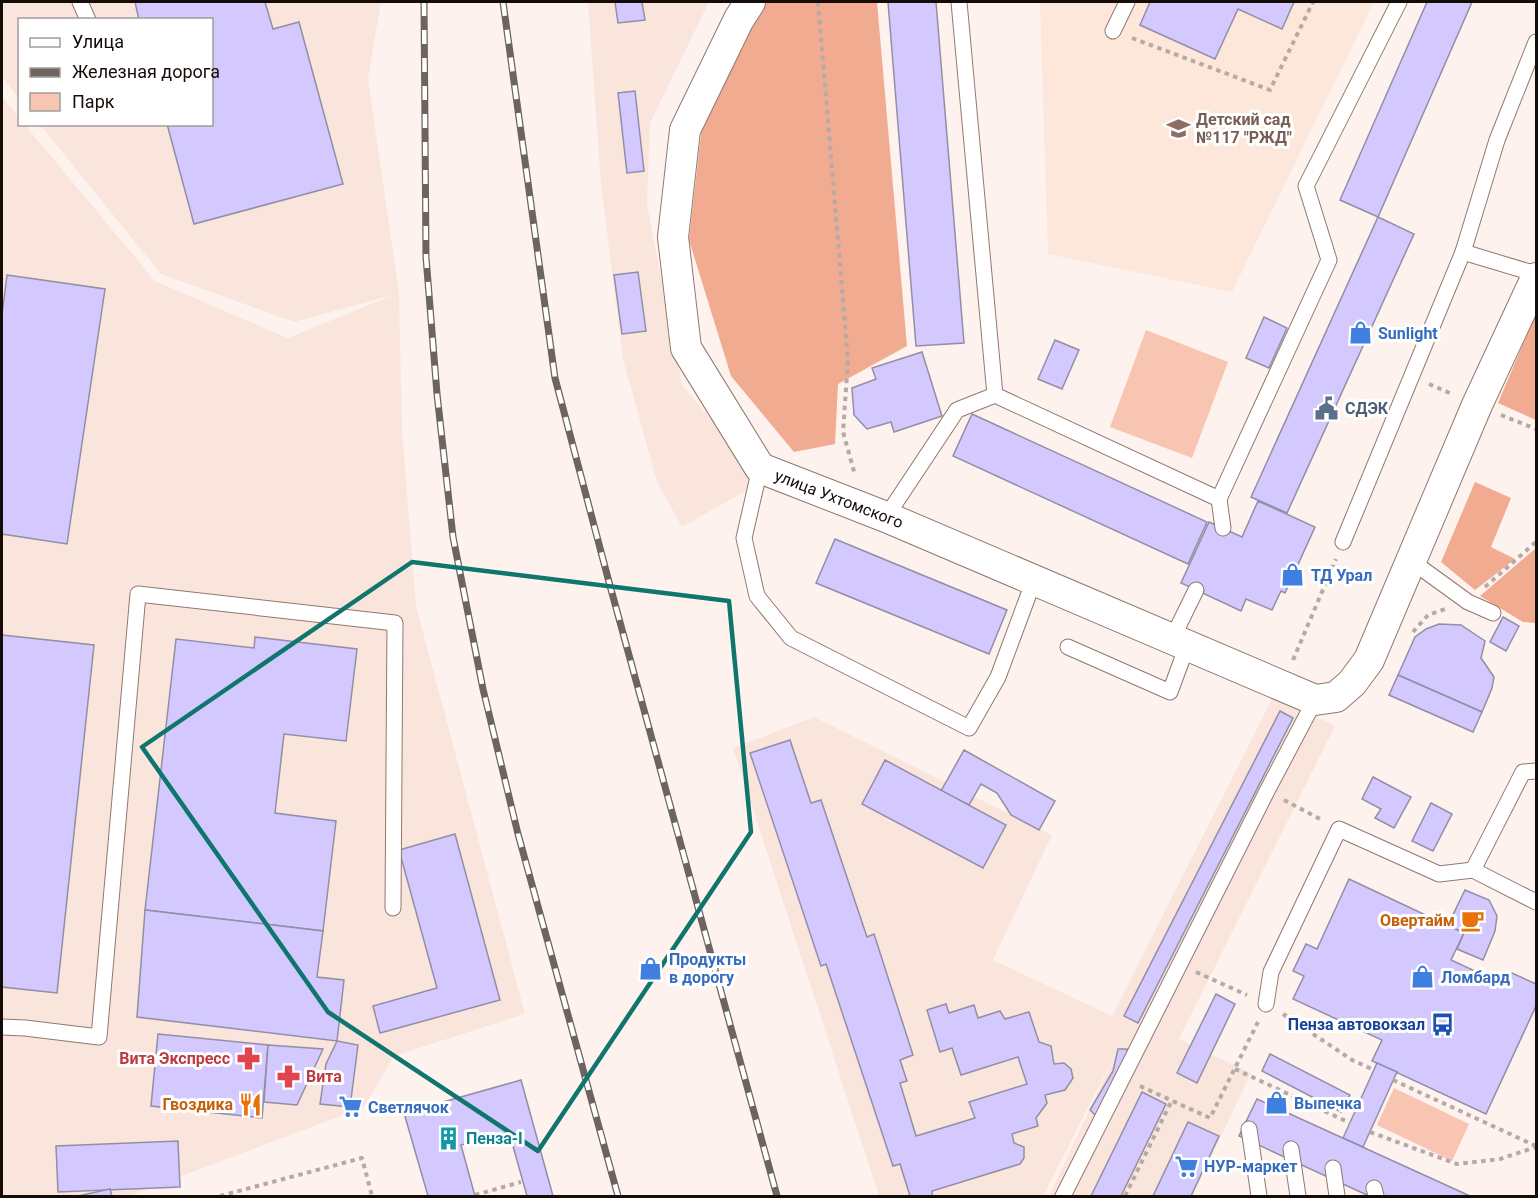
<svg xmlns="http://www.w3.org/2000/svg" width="1538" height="1198" font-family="Roboto,sans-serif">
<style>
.built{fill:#fae5dd}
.education{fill:#fde6da}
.green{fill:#f8c5b2}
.forest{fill:#f1ab91}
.building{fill:#d3c9fe;stroke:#928ea5;stroke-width:1.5}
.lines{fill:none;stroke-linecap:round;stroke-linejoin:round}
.service-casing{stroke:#91786e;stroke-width:17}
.minor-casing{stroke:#91786e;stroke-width:32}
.path{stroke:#b5aaa6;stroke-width:4;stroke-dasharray:4.5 4.5;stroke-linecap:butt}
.service{stroke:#fff;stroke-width:15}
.minor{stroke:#fff;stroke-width:30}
.rail-casing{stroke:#6d635f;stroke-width:7}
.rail{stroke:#fff;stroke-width:4.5;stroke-dasharray:14;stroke-linecap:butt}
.marked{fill:none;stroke:#0f766e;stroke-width:4.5;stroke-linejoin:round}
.labels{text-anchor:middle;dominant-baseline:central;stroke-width:6;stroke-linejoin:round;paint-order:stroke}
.education-label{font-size:16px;font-weight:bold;fill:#785e54;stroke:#fff;text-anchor:start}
.shop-label{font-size:16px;font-weight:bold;fill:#366cbe;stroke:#fff;text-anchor:start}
.service-label{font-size:16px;font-weight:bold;fill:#4e5e75;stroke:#fff;text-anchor:start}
.street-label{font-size:16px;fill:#150c08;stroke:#fff}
.food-label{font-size:16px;font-weight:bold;fill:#c56008;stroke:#fff;text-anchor:end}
.transit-label{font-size:16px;font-weight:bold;fill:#164399;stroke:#fff;text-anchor:end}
.health-label{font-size:16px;font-weight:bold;fill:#be3a42;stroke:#fff;text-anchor:end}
.culture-label{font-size:16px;font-weight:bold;fill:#0d838f;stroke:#fff;text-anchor:start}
</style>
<rect width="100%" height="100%" fill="#fef2ee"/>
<g class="built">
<polygon points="2,2 381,2 368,79 399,293 402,429 416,606 525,1014 394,1056 364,1107 129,1196 2,1196 2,96 19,118 20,124 25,125 155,281 288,338 393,295 294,322 161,274 40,125 212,124 212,20 20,20 19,99 2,77"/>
<polygon points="588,2 709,2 650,123 647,205 682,385 763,481 682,527 657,482 623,359 601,184"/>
<polygon points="1274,695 1335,726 1179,1039 1251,1073 1193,1196 1049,1196 1118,1049 1043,1196 879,1196 733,748 814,717 1052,835 993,960 1112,1016"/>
</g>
<polygon class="education" points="1040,2 1374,2 1232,292 1048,254"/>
<g class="green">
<polygon points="1146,330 1228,362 1192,458 1110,427"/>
<polygon points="1394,1088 1469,1124 1452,1161 1377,1125"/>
</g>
<g class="forest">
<polygon points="762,2 877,2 907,346 838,384 835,444 794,452 731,376 689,240 703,117"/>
<polygon points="1536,313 1536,420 1498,403"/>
<polygon points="1475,482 1511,498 1491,547 1515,559 1475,590 1441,562"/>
<polygon points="1536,548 1536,623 1523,622 1480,596"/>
</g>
<g class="building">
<polygon points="135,2 265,2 273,29 299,22 343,184 194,224 167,124 212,124 212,20 139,20"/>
<polygon points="615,2 642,2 645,20 618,23"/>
<polygon points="888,2 936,2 964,343 916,346"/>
<polygon points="1150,2 1294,2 1282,29 1238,9 1215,59 1140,25"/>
<polygon points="1427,2 1472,2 1378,217 1340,200"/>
<polygon points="635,91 644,171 627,173 618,93"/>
<polygon points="1378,217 1414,234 1287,513 1251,497"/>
<polygon points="638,272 646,331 622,334 614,275"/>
<polygon points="7,275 105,289 67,544 2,534 2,315"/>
<polygon points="1264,317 1287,328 1269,368 1246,358"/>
<polygon points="1055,340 1079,350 1062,389 1038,379"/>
<polygon points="922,352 942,416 894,432 891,422 867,429 854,415 852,388 876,379 872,368"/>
<polygon points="972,414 1207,522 1188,564 953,456"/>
<polygon points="1258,501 1315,527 1285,593 1281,591 1272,610 1246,599 1241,611 1181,583 1209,522 1242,537"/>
<polygon points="835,539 1007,610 989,654 816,583"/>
<polygon points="1503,617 1519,626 1506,651 1490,642"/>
<polygon points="1439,624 1461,625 1485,641 1481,658 1494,677 1492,688 1482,712 1398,675 1415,637 1426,629"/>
<polygon points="2,635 94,645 57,993 2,987"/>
<polygon points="255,637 357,649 346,741 284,734 275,813 336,821 323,931 145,910 176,639 254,648"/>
<polygon points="1398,675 1482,712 1473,732 1389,695"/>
<polygon points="1280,711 1293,718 1138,1023 1124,1016"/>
<polygon points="790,740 811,803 821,800 867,937 874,934 913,1055 900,1060 907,1081 900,1083 916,1136 975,1118 969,1102 1027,1084 1018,1057 961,1075 952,1048 940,1052 927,1010 946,1004 949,1013 974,1005 978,1018 1000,1011 1005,1019 1029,1012 1039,1042 1051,1046 1054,1064 1064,1063 1071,1069 1073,1078 1065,1090 1045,1095 1047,1103 1036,1118 1038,1126 1012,1134 1014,1143 1024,1147 1024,1158 1020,1164 932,1191 932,1196 910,1196 900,1164 893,1166 826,964 821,966 750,753"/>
<polygon points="964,750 1055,801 1039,830 1011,815 997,793 981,784 969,805 941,791"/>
<polygon points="885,760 1006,825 983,868 862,804"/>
<polygon points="1373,777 1411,797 1394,828 1375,818 1381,809 1362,799"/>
<polygon points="1431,803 1452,814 1433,851 1412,841"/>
<polygon points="455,834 500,1000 380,1033 373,1006 437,988 399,850"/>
<polygon points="1349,879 1464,933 1451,960 1494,980 1512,973 1536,984 1536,1006 1486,1114 1372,1061 1382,1040 1293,999 1304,976 1293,971 1306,944 1317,949"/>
<polygon points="1465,890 1489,900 1497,916 1495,931 1483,960 1457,949 1464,933 1448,925"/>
<polygon points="145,910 323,931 317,977 344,980 337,1041 137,1017"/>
<polygon points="1216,994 1235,1004 1197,1083 1177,1073"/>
<polygon points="158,1034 268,1045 262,1118 151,1106"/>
<polygon points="337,1041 358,1045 350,1107 320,1104 326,1064"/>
<polygon points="268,1045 323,1049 297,1105 264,1102"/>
<polygon points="1118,1049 1127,1049 1127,1063 1098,1118 1090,1110 1113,1071"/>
<polygon points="1270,1054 1350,1095 1341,1112 1262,1071"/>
<polygon points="1377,1063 1397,1072 1363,1147 1343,1138"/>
<polygon points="521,1080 553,1196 527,1196 509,1132 461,1145 475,1196 428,1196 404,1113"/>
<polygon points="1142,1092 1166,1104 1121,1196 1091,1196"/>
<polygon points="1257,1099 1470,1196 1369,1196 1239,1136"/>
<polygon points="1188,1122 1219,1136 1191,1196 1153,1196"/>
<polygon points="178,1141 180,1187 58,1192 56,1146"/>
<polygon points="110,1189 112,1196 78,1196"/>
</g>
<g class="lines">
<defs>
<g id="service">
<polyline points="80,2 88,20"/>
<polyline points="959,2 995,395 1219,499 1329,260 1306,186 1399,2"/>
<polyline points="1113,31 1127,2"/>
<polyline points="1463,252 1536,274"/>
<polyline points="760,468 744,538 757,596 791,638 969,728 998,677 1034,580"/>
<polyline points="1219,499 1223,528"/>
<polyline points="886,517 957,410 995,395"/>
<polyline points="1343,542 1463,252 1497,140 1536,42"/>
<polyline points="1410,560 1468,602 1493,613"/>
<polyline points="1172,639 1196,590"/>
<polyline points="1068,647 1170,692 1187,646"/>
<polyline points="1473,870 1523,772 1536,771"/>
<polyline points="1266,1004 1271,972 1339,829 1439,874 1473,870 1536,902"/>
<polyline points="2,1027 25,1028 99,1037 138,594 395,623 393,908"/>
<polyline points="1249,1129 1259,1196"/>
<polyline points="1291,1149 1298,1196"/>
<polyline points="1333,1168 1337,1196"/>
<polyline points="1374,1188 1376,1196"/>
<polyline points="1063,1196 1267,791 1315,700"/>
</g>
<polyline id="minor" points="750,2 739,19 685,130 673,237 686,348 760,468 886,517 1315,700 1336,697 1352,683 1369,660 1477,405 1536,278"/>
</defs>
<use href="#service" class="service-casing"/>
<use href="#minor" class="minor-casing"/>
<g class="path">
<polyline points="818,2 848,360 843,432 855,475"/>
<polyline points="1132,38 1270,90 1313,2"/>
<polyline points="1429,384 1452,394"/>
<polyline points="1501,415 1536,429"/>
<polyline points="1485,587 1536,542"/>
<polyline points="1413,632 1428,615 1445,609"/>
<polyline points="1293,660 1336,559"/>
<polyline points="1284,800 1322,820"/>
<polyline points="1196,972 1247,995"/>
<polyline points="1283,1014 1352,1060 1374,1070"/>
<polyline points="1235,1069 1350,1123"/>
<polyline points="1393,1080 1536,1146"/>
<polyline points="1140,1086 1210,1118 1258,1022"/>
<polyline points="1370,1132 1457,1164 1500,1159 1536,1147"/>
<polyline points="475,1195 521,1182"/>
<polyline points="220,1196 362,1158 372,1196"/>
<polyline points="1125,1196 1172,1100"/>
</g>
<use href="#service" class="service"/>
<use href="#minor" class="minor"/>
<defs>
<g id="rail">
<polyline points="424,2 426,257 437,394 453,537 483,689 518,834 618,1196"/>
<polyline points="503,2 555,378 609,582 777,1196"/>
</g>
</defs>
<use href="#rail" class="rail-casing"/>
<use href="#rail" class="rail"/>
</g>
<path class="marked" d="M412,562L729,601L751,832L538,1151L328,1012L142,747Z"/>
<defs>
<symbol id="school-bare" viewBox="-9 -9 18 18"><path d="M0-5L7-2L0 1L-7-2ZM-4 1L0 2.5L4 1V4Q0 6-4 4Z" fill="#8d6e63" stroke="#fff" stroke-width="2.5" paint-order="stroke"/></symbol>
<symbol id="shop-bare" viewBox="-9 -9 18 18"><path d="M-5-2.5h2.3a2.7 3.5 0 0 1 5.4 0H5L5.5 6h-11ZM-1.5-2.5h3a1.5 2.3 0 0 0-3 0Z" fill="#3f7fe0" stroke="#fff" stroke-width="2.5" paint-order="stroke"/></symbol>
<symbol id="civic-bare" viewBox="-9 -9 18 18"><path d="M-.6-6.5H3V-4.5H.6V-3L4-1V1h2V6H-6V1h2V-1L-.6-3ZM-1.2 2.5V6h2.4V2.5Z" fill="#5c6f8a" stroke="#fff" stroke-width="2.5" paint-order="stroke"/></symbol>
<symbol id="cafe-bare" viewBox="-9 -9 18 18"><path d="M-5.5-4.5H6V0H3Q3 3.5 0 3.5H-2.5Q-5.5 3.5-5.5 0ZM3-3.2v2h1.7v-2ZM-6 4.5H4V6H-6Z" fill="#e8710a" stroke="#fff" stroke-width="2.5" paint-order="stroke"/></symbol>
<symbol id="bus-bare" viewBox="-9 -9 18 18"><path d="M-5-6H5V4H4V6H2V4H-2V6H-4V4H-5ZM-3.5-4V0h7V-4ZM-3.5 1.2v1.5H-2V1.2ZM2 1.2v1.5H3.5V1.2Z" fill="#1a4fb4" stroke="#fff" stroke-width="2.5" paint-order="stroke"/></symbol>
<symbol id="pharmacy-bare" viewBox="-9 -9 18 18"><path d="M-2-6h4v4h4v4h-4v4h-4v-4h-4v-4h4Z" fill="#e0444e" stroke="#fff" stroke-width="2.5" paint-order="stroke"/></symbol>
<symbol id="restaurant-bare" viewBox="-9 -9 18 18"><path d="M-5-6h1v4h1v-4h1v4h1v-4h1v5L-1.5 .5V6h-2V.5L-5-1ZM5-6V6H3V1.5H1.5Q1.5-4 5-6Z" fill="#e8710a" stroke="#fff" stroke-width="2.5" paint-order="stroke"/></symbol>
<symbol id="supermarket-bare" viewBox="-9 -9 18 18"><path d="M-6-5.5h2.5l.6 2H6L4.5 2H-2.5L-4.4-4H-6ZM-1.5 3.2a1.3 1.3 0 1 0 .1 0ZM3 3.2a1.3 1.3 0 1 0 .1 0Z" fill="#3f7fe0" stroke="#fff" stroke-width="2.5" paint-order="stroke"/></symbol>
<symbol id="building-bare" viewBox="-9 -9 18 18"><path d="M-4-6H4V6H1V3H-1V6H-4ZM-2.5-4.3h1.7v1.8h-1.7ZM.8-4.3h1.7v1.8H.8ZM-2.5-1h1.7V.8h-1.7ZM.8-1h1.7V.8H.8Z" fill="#0f9aa8" stroke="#fff" stroke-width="2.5" paint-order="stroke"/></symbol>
</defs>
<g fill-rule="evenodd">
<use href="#school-bare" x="1162" y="112" width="33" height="33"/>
<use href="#shop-bare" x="1344" y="316" width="33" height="33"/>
<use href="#civic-bare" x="1310" y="392" width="33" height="33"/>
<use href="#shop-bare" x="1276" y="558" width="33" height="33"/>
<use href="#cafe-bare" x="1456" y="904" width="33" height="33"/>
<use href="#shop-bare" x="634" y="952" width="33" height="33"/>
<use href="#shop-bare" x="1406" y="960" width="33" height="33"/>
<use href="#bus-bare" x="1426" y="1008" width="33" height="33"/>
<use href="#pharmacy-bare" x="232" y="1042" width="33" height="33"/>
<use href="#pharmacy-bare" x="272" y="1060" width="33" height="33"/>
<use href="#shop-bare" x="1260" y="1086" width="33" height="33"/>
<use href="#restaurant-bare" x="234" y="1088" width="33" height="33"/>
<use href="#supermarket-bare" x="334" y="1090" width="33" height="33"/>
<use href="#building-bare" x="432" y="1122" width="33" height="33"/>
<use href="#supermarket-bare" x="1170" y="1150" width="33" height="33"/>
</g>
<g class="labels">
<g class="education-label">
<text x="1196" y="119">Детский сад<tspan x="1196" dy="18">№117 "РЖД"</tspan></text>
</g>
<g class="shop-label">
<text x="1378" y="333">Sunlight</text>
<text x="1311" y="575">ТД Урал</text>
<text x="669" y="959">Продукты<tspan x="669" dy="18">в дорогу</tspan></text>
<text x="1441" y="977">Ломбард</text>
<text x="1294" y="1103">Выпечка</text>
<text x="368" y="1107">Светлячок</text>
<text x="1204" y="1166">НУР-маркет</text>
</g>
<g class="service-label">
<text x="1345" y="408">СДЭК</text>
</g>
<g class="street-label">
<text transform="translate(839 499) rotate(21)">улица Ухтомского</text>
</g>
<g class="food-label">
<text x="1455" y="920">Овертайм</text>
<text x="233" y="1104">Гвоздика</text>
</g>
<g class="transit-label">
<text x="1425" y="1024">Пенза автовокзал</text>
</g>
<g class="health-label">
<text x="230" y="1058">Вита Экспресс</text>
<text x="306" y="1076" text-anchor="start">Вита</text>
</g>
<g class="culture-label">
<text x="466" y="1138">Пенза-I</text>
</g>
</g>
<rect width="1538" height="1198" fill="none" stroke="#150c08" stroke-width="6"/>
<rect x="18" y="18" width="195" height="108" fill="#ffffff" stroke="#a19e9c" stroke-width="1.5"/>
<rect x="30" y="38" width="30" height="9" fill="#ffffff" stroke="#a19e9c" stroke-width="1.5"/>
<text x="72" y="48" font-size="18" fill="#150c08">Улица</text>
<rect x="30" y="68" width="30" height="9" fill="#6d635f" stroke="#a19e9c" stroke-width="1.5"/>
<text x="72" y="78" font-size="18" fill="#150c08">Железная дорога</text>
<rect x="30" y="93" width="30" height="18" fill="#f8c5b2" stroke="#a19e9c" stroke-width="1.5"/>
<text x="72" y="108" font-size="18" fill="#150c08">Парк</text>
</svg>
